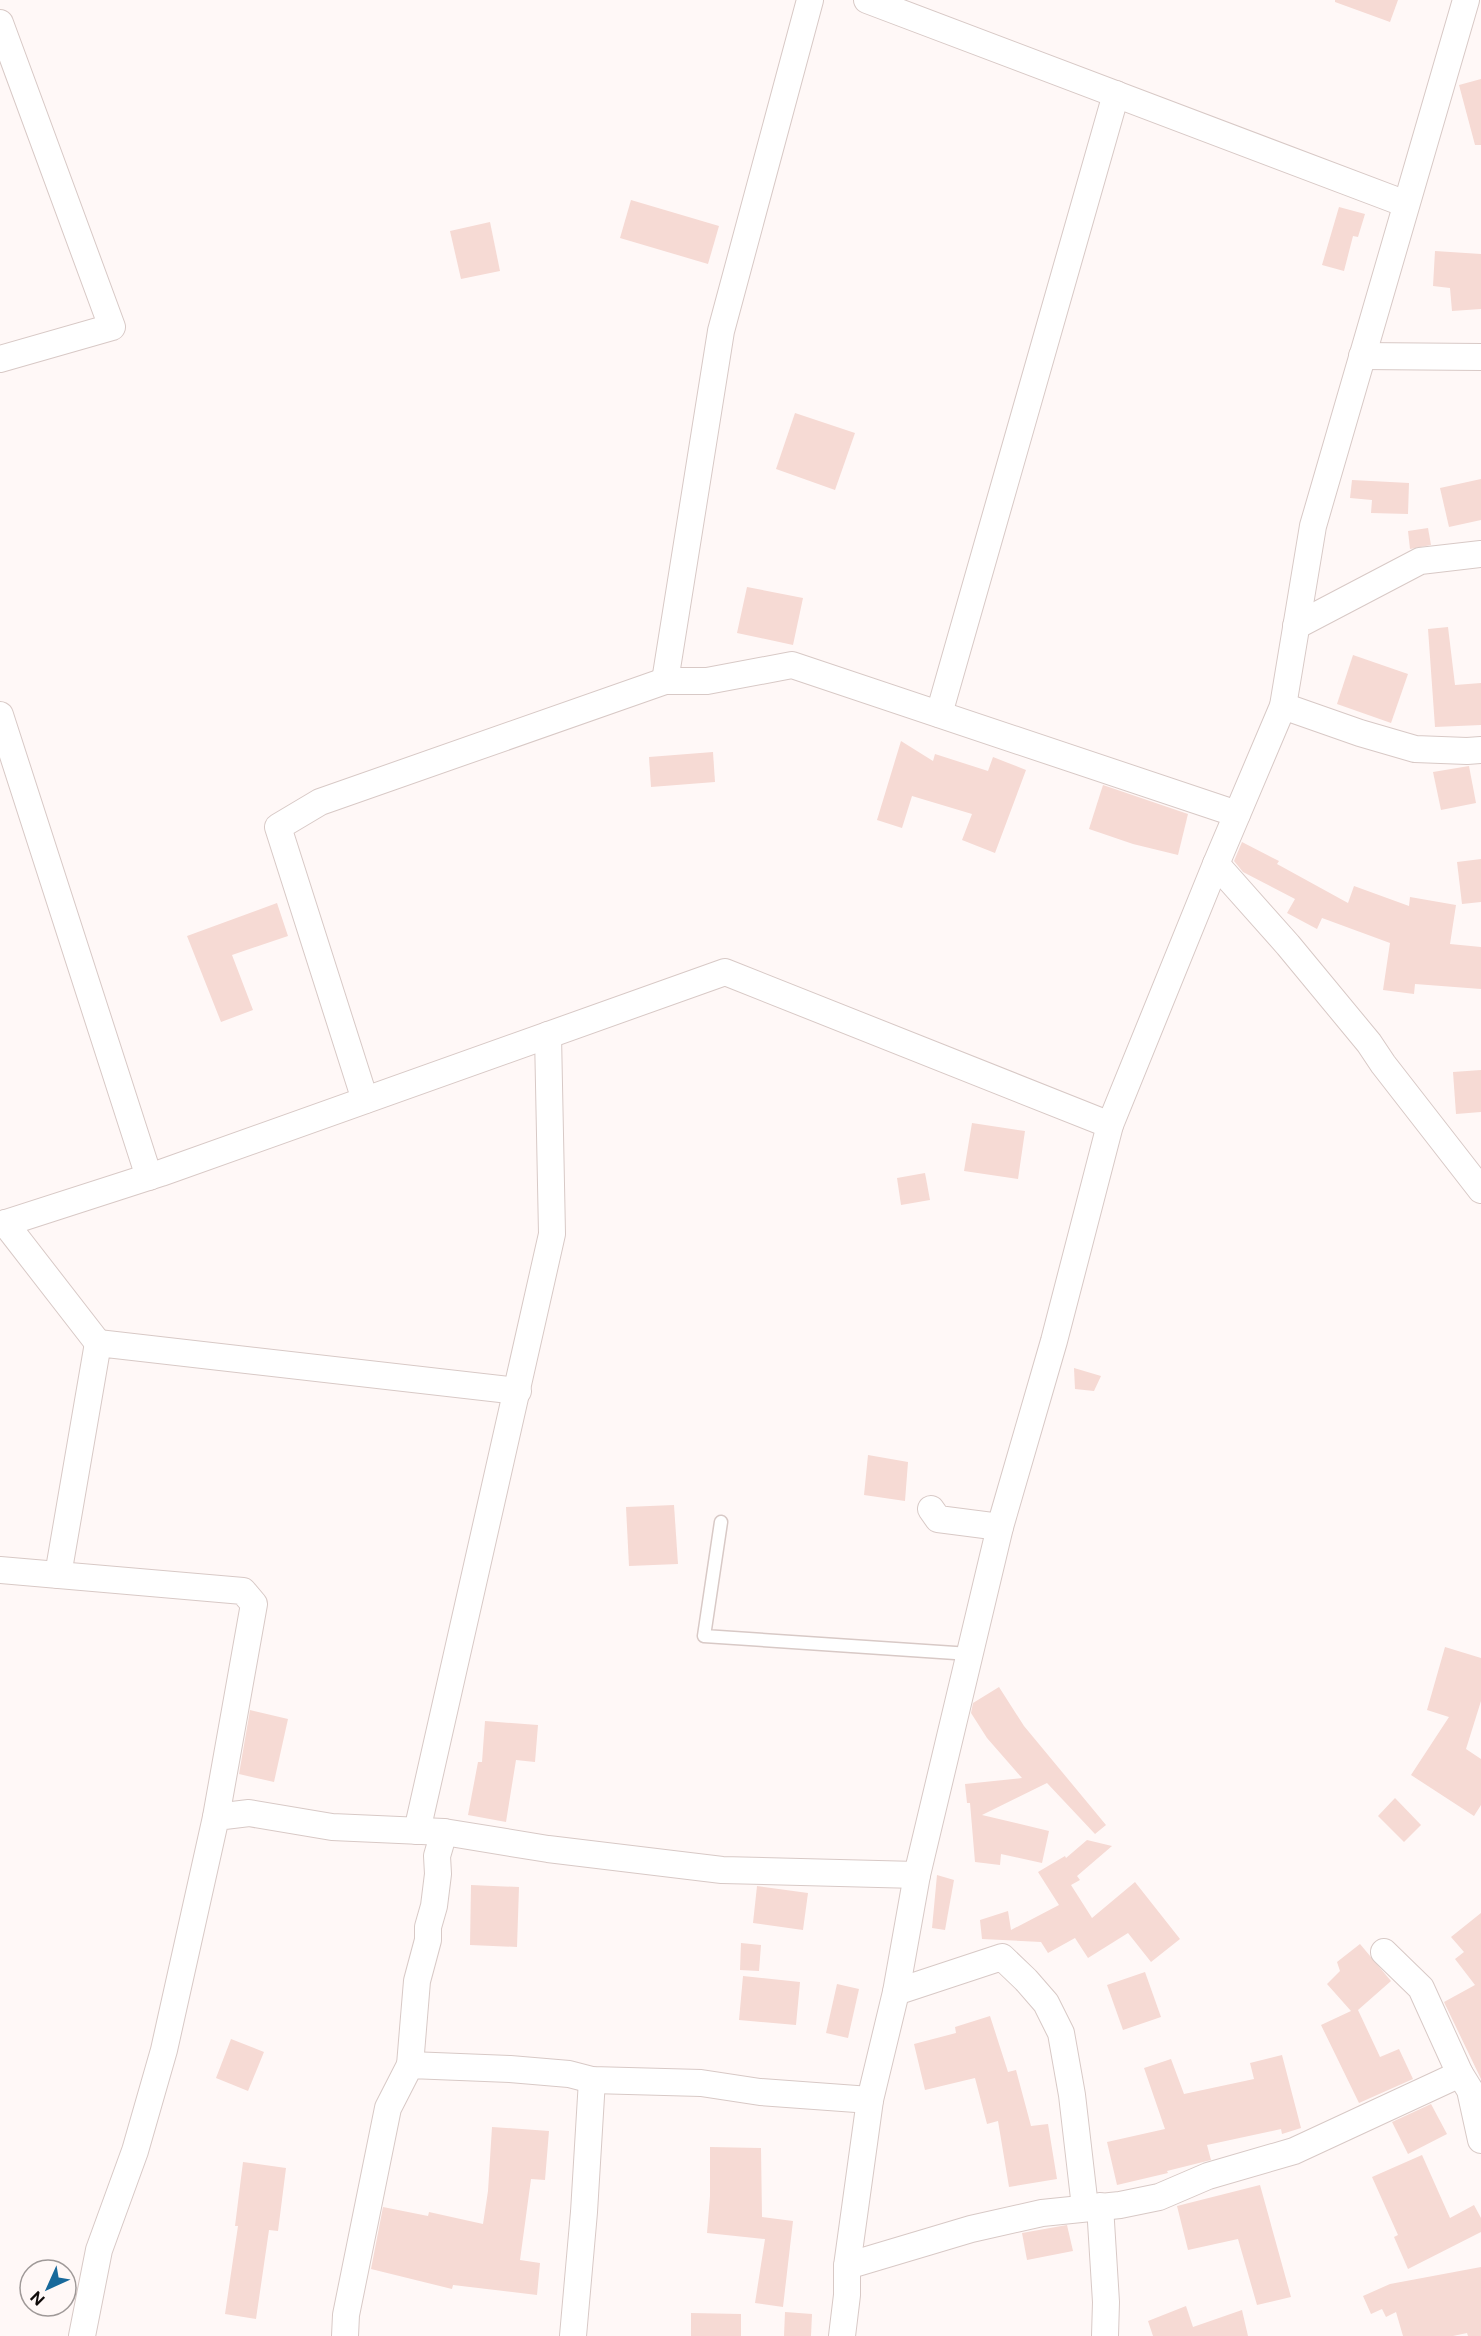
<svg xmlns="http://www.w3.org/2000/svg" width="1481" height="2336" font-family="'Public Sans',sans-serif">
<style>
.building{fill:#f6dad4}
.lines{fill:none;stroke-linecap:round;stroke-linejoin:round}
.lane-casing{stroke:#d8c9c6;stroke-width:15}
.street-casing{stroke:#d8c9c6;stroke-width:28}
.lane{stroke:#fff;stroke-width:12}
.street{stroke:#fff;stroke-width:26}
</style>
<rect width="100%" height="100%" fill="#fff8f7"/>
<g class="building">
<polygon points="1335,0 1398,0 1390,22 1335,2"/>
<polygon points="1481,79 1481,145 1475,145 1459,85"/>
<polygon points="631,200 719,226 708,264 620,238"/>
<polygon points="1339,207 1365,214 1358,237 1353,236 1344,271 1322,265"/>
<polygon points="490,222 500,271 461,279 450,231"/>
<polygon points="1435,251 1481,254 1481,309 1452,311 1450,288 1433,286"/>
<polygon points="795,413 855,433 835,490 776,469"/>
<polygon points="1481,479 1481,520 1449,527 1440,488"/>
<polygon points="1352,480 1409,483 1408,514 1371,513 1372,500 1350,498"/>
<polygon points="1428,528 1431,545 1410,549 1408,531"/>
<polygon points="747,587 803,598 793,645 737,633"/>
<polygon points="1448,627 1455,685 1481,683 1481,725 1435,727 1428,629"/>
<polygon points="1353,655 1408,674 1391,723 1337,704"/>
<polygon points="901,741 933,761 935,754 988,771 993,757 1026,770 995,853 962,840 972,814 912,796 902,828 877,820"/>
<polygon points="713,752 715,782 651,787 649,757"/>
<polygon points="1469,766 1476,803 1441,810 1433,772"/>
<polygon points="1103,785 1188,814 1178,855 1133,844 1089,829"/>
<polygon points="1242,842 1279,861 1277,864 1348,903 1354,886 1409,906 1410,897 1456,905 1450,944 1481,947 1481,989 1415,984 1414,994 1383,990 1390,943 1322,918 1317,929 1287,913 1295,899 1243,872 1234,861"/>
<polygon points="1481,859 1481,902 1462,904 1457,862"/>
<polygon points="277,903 288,936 232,955 253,1010 221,1022 187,936"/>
<polygon points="1481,1070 1481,1112 1456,1114 1453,1072"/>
<polygon points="972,1123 1025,1131 1018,1179 964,1171"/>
<polygon points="925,1173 930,1200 901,1205 897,1178"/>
<polygon points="1074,1368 1101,1376 1094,1391 1075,1389"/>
<polygon points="868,1455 908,1462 905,1501 864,1495"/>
<polygon points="674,1505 678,1564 629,1566 626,1507"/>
<polygon points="1445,1647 1481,1658 1481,1701 1466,1749 1481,1759 1481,1805 1474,1816 1411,1775 1449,1717 1427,1710"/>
<polygon points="999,1687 1024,1726 1106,1825 1095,1834 1047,1783 982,1815 1049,1831 1042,1863 1001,1854 1000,1865 975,1862 970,1803 967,1803 965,1784 1022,1778 987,1738 971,1713 973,1703"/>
<polygon points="250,1710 288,1719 274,1782 239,1774"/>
<polygon points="485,1721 538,1725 535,1762 516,1760 506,1822 468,1815 478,1762 482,1762"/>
<polygon points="1395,1798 1421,1825 1404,1842 1378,1816"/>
<polygon points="1087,1840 1112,1846 1077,1876 1080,1880 1071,1885 1092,1918 1135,1882 1180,1939 1151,1962 1128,1933 1088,1958 1075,1938 1048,1953 1041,1942 982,1939 980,1920 1008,1911 1011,1930 1059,1905 1038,1872 1065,1856 1066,1858"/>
<polygon points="937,1875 954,1880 945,1930 932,1928"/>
<polygon points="471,1885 519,1887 517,1947 470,1945"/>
<polygon points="757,1886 808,1893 803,1930 753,1923"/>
<polygon points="1481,1913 1481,2079 1444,2002 1475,1985 1455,1959 1464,1952 1451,1937"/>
<polygon points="741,1943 761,1945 759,1971 740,1970"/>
<polygon points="1360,1944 1391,1981 1358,2010 1380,2057 1399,2049 1413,2079 1359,2103 1321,2025 1351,2011 1327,1984 1340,1971 1337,1962"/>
<polygon points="1145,1972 1161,2017 1123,2030 1107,1985"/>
<polygon points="743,1976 800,1982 796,2025 739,2020"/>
<polygon points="837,1984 859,1989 848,2038 826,2033"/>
<polygon points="990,2016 1008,2072 1016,2070 1031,2126 1048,2124 1057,2179 1009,2187 998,2121 987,2124 975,2078 925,2090 914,2044 956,2033 955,2027"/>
<polygon points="231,2039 264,2052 248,2091 216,2078"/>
<polygon points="1282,2055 1301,2128 1282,2134 1281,2129 1207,2145 1211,2160 1167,2171 1168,2173 1117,2185 1107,2142 1165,2129 1144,2068 1171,2059 1184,2094 1254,2079 1250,2063"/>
<polygon points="1431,2104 1447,2134 1408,2154 1392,2122"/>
<polygon points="492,2127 549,2131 545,2180 531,2179 520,2260 540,2263 537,2295 453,2285 452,2289 371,2269 383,2207 428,2216 429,2212 483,2224 488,2191"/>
<polygon points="710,2147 761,2148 762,2217 793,2221 783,2307 755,2303 765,2239 707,2233 710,2196"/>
<polygon points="1422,2155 1450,2218 1474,2205 1481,2218 1481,2232 1408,2269 1394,2237 1398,2235 1372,2177"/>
<polygon points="243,2162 286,2168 278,2231 269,2230 256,2319 225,2314 238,2226 235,2226"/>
<polygon points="1260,2185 1291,2297 1257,2305 1238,2239 1188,2250 1177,2206"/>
<polygon points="1067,2225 1073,2251 1027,2260 1022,2233"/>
<polygon points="1481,2267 1481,2336 1468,2336 1467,2333 1453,2336 1403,2336 1396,2312 1386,2317 1382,2309 1371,2314 1363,2296 1390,2284"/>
<polygon points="1186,2306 1193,2327 1242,2310 1248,2336 1153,2336 1148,2321"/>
<polygon points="785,2312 812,2314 811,2336 784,2336"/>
<polygon points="691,2313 741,2314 741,2336 691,2336"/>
</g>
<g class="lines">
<defs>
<polyline id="lane" points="721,1522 704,1636 970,1654"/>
<g id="street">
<polyline points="867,0 1406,204"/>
<polyline points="0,23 112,327 0,359"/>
<polyline points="1362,356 1481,357"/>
<polyline points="1296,626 1420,561 1481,554"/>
<polyline points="665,681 721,331 810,0"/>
<polyline points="1283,706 1360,733 1415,749 1467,751 1481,750"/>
<polyline points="939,714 1116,94"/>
<polyline points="0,715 149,1177"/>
<polyline points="1216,864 1288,945 1369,1043 1383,1064 1481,1190"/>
<polyline points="365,1100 278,827 320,802 665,681 707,681 792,665 1237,814"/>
<polyline points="5,1223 98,1343"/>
<polyline points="0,1225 161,1173 725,972 1110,1125"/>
<polyline points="931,1509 938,1519 1000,1527"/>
<polyline points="0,1570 243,1591 254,1604 216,1817"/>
<polyline points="58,1575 98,1343 518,1391"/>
<polyline points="417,1831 552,1234 548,1035"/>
<polyline points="1384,1952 1421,1988 1460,2074 1470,2090 1481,2140"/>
<polyline points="896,1992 1002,1957 1026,1980 1046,2003 1061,2033 1072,2095 1085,2207"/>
<polyline points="410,2065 417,1981 428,1940 428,1927 434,1906 438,1874 437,1856 444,1832"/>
<polyline points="1100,2206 1106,2302 1105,2336"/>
<polyline points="847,2266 971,2229 1042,2213 1120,2205 1159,2197 1208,2176 1294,2151 1460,2074"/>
<polyline points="82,2336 99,2250 135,2151 164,2050 216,1817 249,1813 332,1827 444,1832 548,1849 722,1870 917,1875"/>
<polyline points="345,2336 346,2315 388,2108 410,2065 510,2069 569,2074 592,2080 701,2083 760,2092 870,2100"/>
<polyline points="573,2336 584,2212 592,2080"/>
<polyline points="842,2336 847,2295 847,2266 870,2100 896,1992 917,1875 1000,1527 1054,1341 1110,1125 1216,864 1283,706 1313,526 1466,0"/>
</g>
</defs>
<use href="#lane" class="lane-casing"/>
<use href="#street" class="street-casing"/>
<use href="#lane" class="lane"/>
<use href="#street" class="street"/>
</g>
<g transform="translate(48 2288) rotate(225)"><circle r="28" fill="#fff8f7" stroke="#9f9998" stroke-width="1.5"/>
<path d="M0-4.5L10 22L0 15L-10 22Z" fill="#18699b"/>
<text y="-9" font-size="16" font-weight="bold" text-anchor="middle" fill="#100b0a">N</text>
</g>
</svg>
